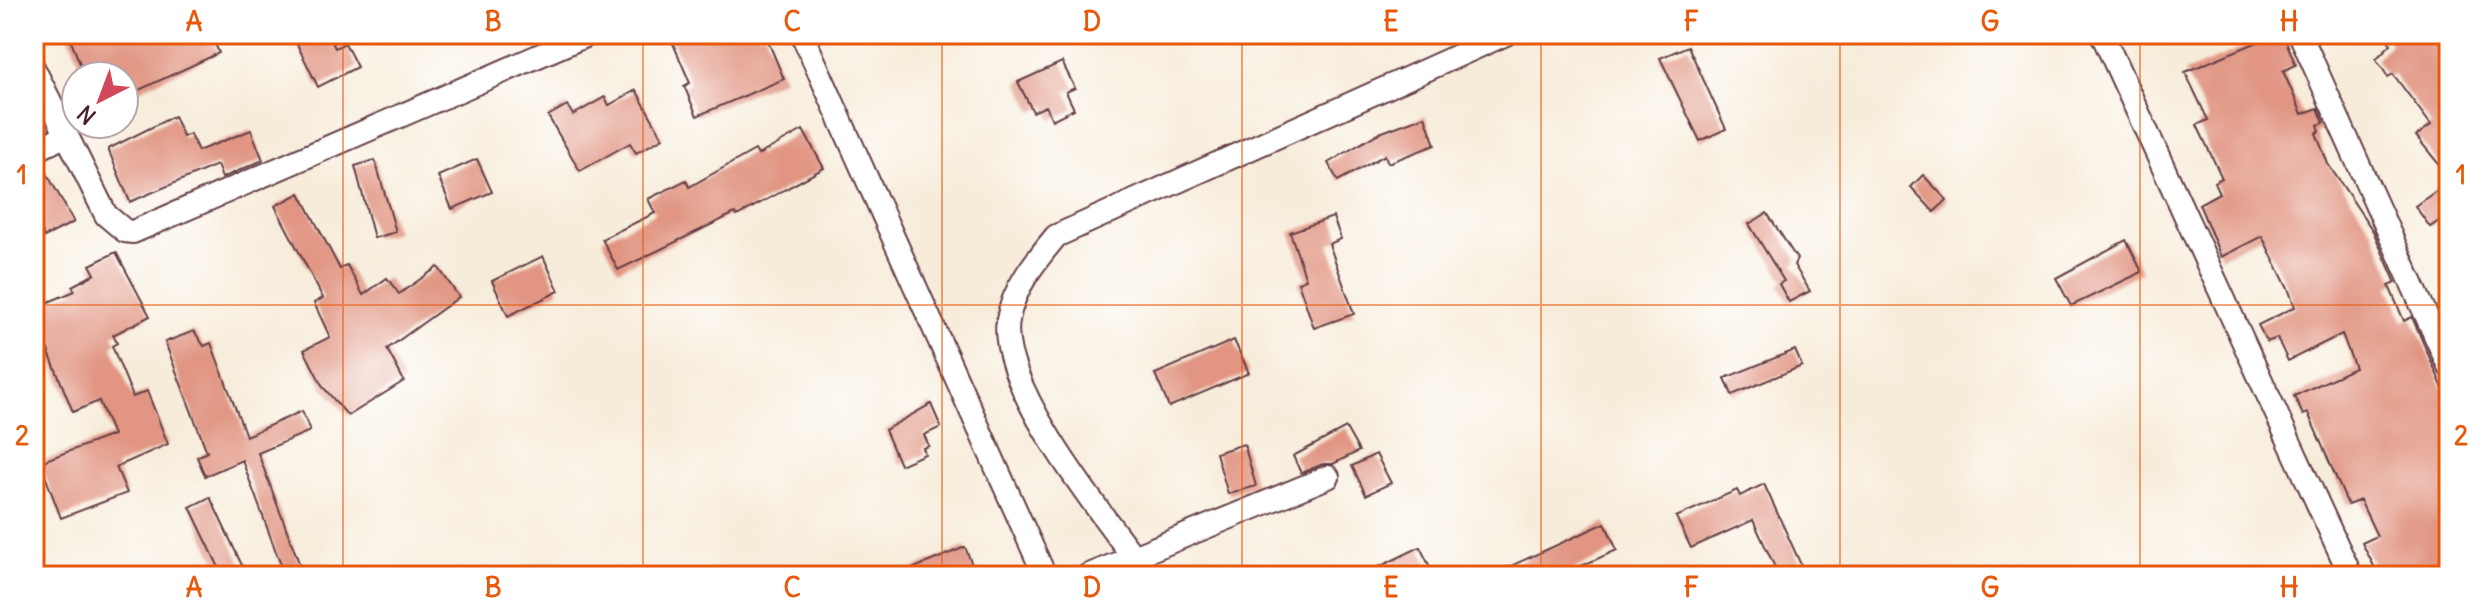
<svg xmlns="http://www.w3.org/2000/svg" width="2483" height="610" font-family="Delius,sans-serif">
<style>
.building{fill:#e19582}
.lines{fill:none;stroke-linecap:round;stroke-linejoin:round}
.street-casing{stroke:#643e45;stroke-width:26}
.street{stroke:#fff;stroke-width:22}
.grid{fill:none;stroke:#e8590c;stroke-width:2;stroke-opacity:0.55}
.neatline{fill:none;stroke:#e8590c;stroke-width:3}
.grid-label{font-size:26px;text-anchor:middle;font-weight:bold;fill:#e8590c}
</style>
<rect width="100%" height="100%" fill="#fff"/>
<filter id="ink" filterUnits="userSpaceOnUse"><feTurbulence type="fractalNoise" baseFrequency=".0125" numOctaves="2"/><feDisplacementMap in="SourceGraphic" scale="16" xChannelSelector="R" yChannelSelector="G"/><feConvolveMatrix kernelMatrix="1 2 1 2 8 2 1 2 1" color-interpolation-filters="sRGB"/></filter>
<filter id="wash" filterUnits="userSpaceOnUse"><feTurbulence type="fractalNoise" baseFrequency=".006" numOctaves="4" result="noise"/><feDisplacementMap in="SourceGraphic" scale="32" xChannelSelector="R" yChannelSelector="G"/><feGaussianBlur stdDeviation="1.8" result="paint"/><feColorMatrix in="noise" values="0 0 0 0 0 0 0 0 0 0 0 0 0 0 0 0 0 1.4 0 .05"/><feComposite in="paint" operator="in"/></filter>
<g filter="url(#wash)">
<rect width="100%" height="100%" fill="#f7ecda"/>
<g id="blocks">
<g class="building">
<polygon points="68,34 211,34 219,53 124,97 124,76 85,76"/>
<polygon points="292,34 328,34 335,48 345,43 357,67 318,87"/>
<polygon points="669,34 765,34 784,79 697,116 684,86 690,83"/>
<polygon points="2277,34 2283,34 2296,65 2283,71 2302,114 2318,108 2324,123 2318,125 2320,131 2316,133 2328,164 2373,231 2396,283 2389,286 2404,321 2412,317 2449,402 2449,568 2428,576 2379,576 2362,543 2377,536 2360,500 2348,505 2308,413 2303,415 2294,396 2355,368 2342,334 2288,361 2277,338 2267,342 2258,325 2295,307 2289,291 2262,236 2221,257 2199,204 2219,193 2214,182 2222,178 2197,125 2208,120 2185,72"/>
<polygon points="2383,34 2449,34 2449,177 2416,136 2431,125 2393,74 2388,77 2376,59 2391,44"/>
<polygon points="1688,46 1726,129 1700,141 1660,58"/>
<polygon points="1062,62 1075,88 1066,92 1074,109 1052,120 1046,106 1033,112 1018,82"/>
<polygon points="636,90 663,138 636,153 630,143 580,171 548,116 567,105 573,115 605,97 609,105"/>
<polygon points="174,116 183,137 190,134 198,151 251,130 263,160 222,178 217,165 130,202 108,149"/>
<polygon points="1425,116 1435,145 1388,163 1385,155 1338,181 1328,163 1377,134"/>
<polygon points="803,130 824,168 737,216 735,213 618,270 602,239 655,213 648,199 686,180 689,187 755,150 758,155"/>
<polygon points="477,159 492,192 452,209 438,176"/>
<polygon points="375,160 396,232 374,238 355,166"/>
<polygon points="41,163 74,222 44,237 42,231 34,235 34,165"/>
<polygon points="1923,175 1947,200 1934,212 1911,187"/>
<polygon points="2449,182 2449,214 2430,227 2415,206"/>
<polygon points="300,193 340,269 347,265 363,295 387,278 399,294 438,267 459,297 387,349 404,381 348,416 323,387 304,350 330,337 314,303 323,298 275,206"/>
<polygon points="1767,213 1797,259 1794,265 1810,291 1789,302 1779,284 1784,281 1749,224"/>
<polygon points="1333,217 1341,239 1329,244 1354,314 1314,328 1298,282 1306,279 1290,232"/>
<polygon points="2126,240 2142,272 2071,306 2056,278"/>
<polygon points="116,252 150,316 113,335 117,343 112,346 133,397 147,391 168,444 116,467 127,493 61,518 40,462 113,435 99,401 73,412 34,316 34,308 75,291 72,286 95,274 90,265"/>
<polygon points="543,256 559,291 508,316 492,281"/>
<polygon points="194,331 204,346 211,343 246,436 302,411 310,431 258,453 304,576 285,576 242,460 205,476 197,457 207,452 165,342"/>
<polygon points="1234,340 1249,373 1169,407 1155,374"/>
<polygon points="1795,350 1802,366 1732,395 1725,378"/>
<polygon points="931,404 941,427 924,435 929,446 923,448 925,454 900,465 885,430"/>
<polygon points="1346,428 1359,451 1333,464 1323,464 1301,473 1293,456"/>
<polygon points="1244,444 1256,486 1228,494 1216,453"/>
<polygon points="1376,454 1391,483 1366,495 1352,466"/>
<polygon points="1764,484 1803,569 1805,576 1779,576 1753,520 1691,548 1676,517 1737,490 1740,496"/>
<polygon points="210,497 247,576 223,576 190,507"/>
<polygon points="1605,523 1617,550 1570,571 1572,576 1489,576"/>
<polygon points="965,547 975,572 966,576 895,576"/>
<polygon points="1420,547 1432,571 1422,576 1360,576"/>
</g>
</g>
</g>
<g filter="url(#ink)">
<use href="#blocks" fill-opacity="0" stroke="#643e45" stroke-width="2"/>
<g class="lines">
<defs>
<g id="street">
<polyline points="802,34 1045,576"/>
<polyline points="2102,34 2351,576"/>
<polyline points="2300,34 2449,366"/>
<polyline points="34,69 106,215 125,231 133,232 589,34"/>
<polyline points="34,151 66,135"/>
<path d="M1135,559C1098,509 997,383 1008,320C1013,288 1037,259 1056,236L1506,34"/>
<polyline points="1087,576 1328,477"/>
</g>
</defs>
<use href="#street" class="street-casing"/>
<use href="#street" class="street"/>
</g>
</g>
<path class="grid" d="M343,34V576M643,34V576M942,34V576M1242,34V576M1541,34V576M1840,34V576M2140,34V576M34,305H2449"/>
<rect width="2483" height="610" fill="none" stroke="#fff" stroke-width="88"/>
<g transform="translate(100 100) rotate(222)"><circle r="38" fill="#ffffff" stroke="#b7a5aa" stroke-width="2"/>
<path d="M0-6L14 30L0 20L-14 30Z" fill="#d1495b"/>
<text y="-12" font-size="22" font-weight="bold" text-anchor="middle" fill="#4a1f2b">N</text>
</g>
<rect x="44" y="44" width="2395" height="522" class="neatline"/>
<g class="grid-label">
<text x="194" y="31">A</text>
<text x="493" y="31">B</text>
<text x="792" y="31">C</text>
<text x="1092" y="31">D</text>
<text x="1391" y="31">E</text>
<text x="1691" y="31">F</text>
<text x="1990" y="31">G</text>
<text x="2289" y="31">H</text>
<text x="22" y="184">1</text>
<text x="2461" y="184">1</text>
<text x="22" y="445">2</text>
<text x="2461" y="445">2</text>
<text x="194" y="597">A</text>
<text x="493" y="597">B</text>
<text x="792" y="597">C</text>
<text x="1092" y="597">D</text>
<text x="1391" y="597">E</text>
<text x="1691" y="597">F</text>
<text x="1990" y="597">G</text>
<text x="2289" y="597">H</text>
</g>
</svg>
